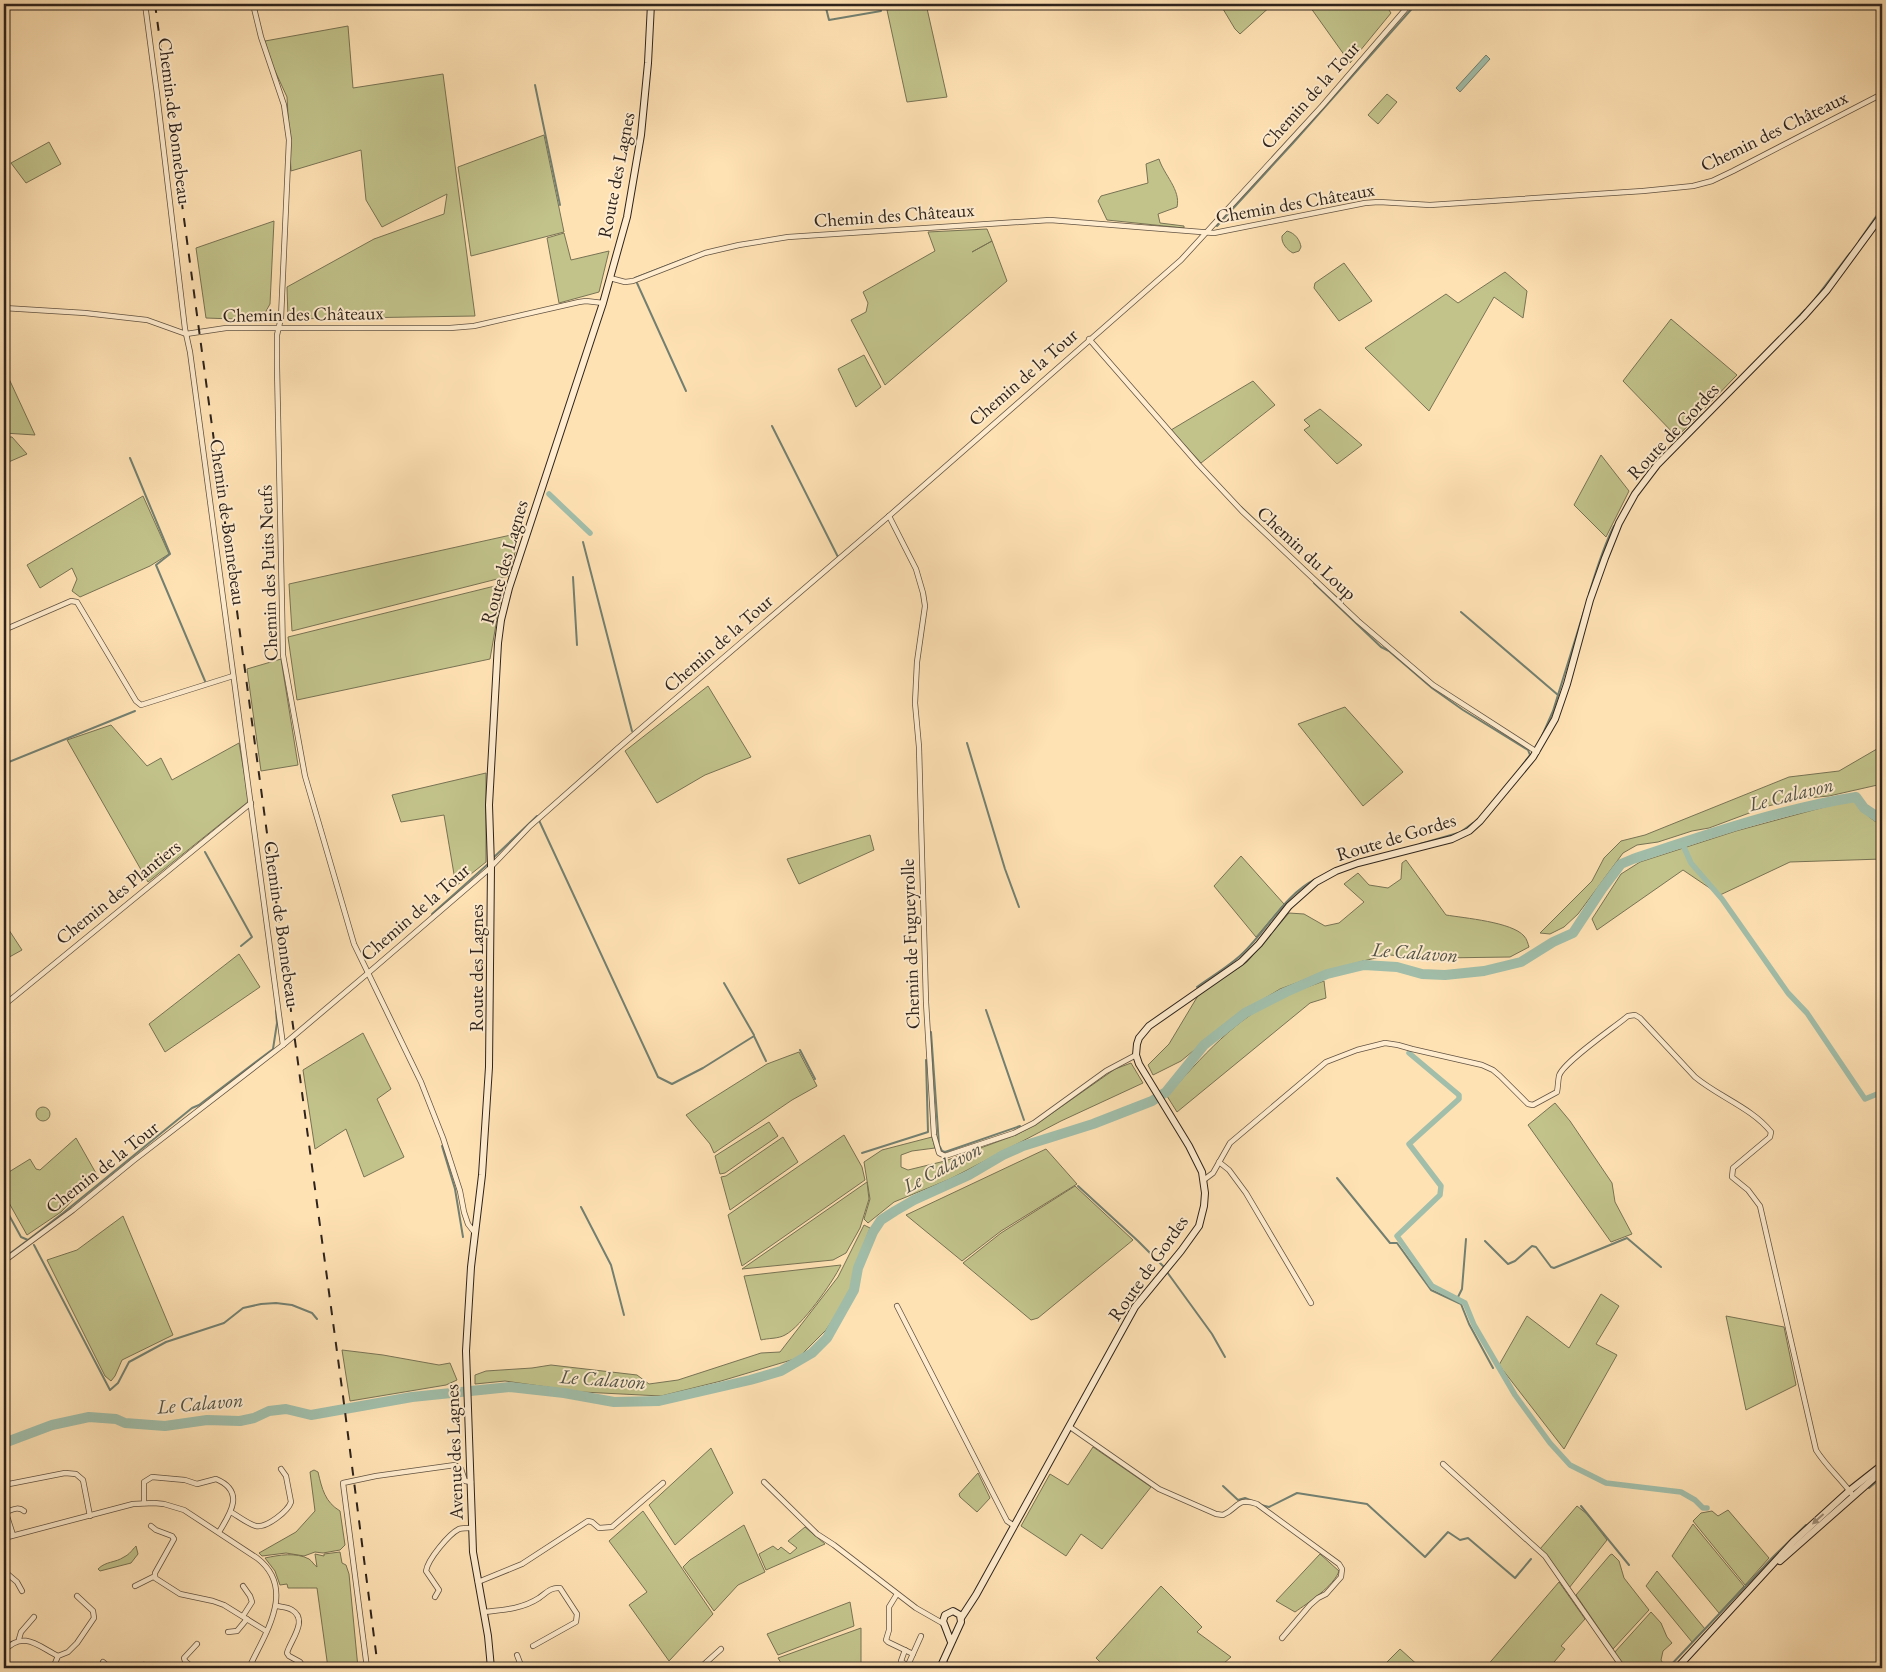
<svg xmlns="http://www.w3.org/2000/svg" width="1886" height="1672" font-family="'EB Garamond',serif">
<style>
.green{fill:#c2c38b;stroke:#787354}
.water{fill:#a1beaa;stroke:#738071}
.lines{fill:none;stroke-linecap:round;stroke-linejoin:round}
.stream{stroke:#738071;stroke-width:2}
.canal{stroke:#a1beaa;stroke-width:5.5}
.river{stroke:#a1beaa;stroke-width:10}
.street-casing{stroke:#625342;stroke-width:6}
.secondary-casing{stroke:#2e231c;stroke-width:8}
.street{stroke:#ffecce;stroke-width:4.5}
.secondary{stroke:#ffecce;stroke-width:6}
.rail{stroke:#2e231c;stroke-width:2;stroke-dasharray:9 9;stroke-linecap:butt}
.oneway{fill:#a1927e}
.labels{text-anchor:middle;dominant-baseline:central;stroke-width:4;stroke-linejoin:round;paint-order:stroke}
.street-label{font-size:19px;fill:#2e231c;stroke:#ffecce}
.water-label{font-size:20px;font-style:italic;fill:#505247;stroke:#ffecce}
</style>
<rect width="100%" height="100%" fill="#ffe2b4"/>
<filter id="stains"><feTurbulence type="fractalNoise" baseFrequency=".004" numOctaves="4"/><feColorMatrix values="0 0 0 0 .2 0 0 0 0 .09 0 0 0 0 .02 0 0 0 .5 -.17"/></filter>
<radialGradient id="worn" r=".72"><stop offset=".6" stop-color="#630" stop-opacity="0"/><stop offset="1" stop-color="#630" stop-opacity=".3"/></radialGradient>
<g class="green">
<polygon points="915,4 926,4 947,97 907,102 887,10"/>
<polygon points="1220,4 1273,4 1240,34 1235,29"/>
<polygon points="1308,4 1385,4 1391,13 1350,63"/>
<polygon points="348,26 353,88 443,74 475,316 288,319 287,287 374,239 444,214 447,194 382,227 366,200 361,150 291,171 287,97 270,60 265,41"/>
<polygon points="1387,94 1397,102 1378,124 1368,115"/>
<polygon points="544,135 564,232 471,256 458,167"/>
<polygon points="49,142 61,164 26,183 11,163"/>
<path d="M1159,159C1164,175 1181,190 1177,207L1158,214L1160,223L1184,226V228L1107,220L1098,201L1101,196L1148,183L1146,164Z"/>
<polygon points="274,221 270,304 261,320 206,318 196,248"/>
<polygon points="987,229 992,241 972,252 992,241 1007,281 885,385 851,320 866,312 868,303 863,292 935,251 928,232"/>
<path d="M1287,231C1295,233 1300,240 1301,247L1299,251L1293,253C1287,250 1281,243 1282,236Z"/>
<polygon points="564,233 571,260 609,251 599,292 559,303 547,238"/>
<polygon points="1344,263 1372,301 1339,321 1314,288 1315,283"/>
<polygon points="1505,272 1527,291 1523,318 1494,297 1429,411 1365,348 1446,294 1458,303"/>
<polygon points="1671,319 1737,375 1677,437 1623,381"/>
<polygon points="864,355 881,387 856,407 838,369"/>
<polygon points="4,368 35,435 4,433"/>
<polygon points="1253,381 1275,405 1201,463 1171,430"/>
<polygon points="1320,409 1362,445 1337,464 1304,430 1310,426 1304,420"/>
<polygon points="4,437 12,437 27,454 4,464"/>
<polygon points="1601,455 1629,491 1606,537 1574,505"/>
<polygon points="143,496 169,554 150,566 80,597 72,591 77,579 72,568 40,588 27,565"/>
<polygon points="520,533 509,576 292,631 289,584"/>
<polygon points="503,584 490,659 297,700 288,637"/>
<polygon points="281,659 298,765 261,771 247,669"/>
<polygon points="708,686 751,757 705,775 657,803 625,751"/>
<polygon points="1345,707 1403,772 1363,806 1298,724"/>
<polygon points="111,725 147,766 161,758 172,780 239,743 249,801 148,882 67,740"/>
<polygon points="1882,746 1882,784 1829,796 1797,799 1768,806 1709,828 1692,831 1658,842 1637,845 1623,853 1578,914 1564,927 1550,934 1540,933 1592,881 1604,858 1621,841 1645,835 1789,777 1839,771"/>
<polygon points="486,773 486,862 456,886 444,815 401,822 392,795"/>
<path d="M1854,799C1862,810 1870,820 1882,825V859L1790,862L1720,895L1683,870L1597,930L1592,919L1621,874L1640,862L1736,831Z"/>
<polygon points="870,835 874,850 799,884 787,859"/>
<polygon points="1241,856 1284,904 1256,937 1214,886"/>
<path d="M1406,860L1446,915C1464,918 1512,922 1524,936C1527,939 1528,944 1529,947L1510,957L1440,958L1389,955L1363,961L1315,976L1280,989L1234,1017L1181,1061L1153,1075L1148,1065L1169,1044L1199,994L1247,962L1289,913L1304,914L1325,926L1339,923L1364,902L1344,884L1358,873L1369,885L1388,888L1401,879L1402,863Z"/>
<polygon points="7,927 22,950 4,960 4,948 5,947 4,928"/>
<polygon points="239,954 260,987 165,1052 149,1024"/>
<path d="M1324,981L1326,998L1310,1003L1177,1112L1167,1096C1201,1058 1236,1017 1284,996C1297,990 1311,986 1324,981Z"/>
<polygon points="363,1033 391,1089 377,1099 404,1157 364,1177 346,1129 315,1149 303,1070"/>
<polygon points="799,1052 817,1086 792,1100 714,1153 710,1144 686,1115 767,1064"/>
<polygon points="1131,1063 1143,1083 1061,1121 950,1179 894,1202 868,1223 864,1219 870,1199 864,1162 882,1150 932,1137 935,1148 912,1151 901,1155 901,1167 908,1170 945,1161 1016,1135 1038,1123 1115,1069"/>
<polygon points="1555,1103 1570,1121 1612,1183 1615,1202 1632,1234 1611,1242 1528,1125"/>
<circle cx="43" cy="1114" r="7"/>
<polygon points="769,1122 778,1136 725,1173 720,1174 715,1156"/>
<polygon points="844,1135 862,1167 865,1180 742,1266 728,1215"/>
<polygon points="783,1137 798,1162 730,1210 721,1177 726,1176"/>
<polygon points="76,1138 97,1175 61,1212 27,1235 4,1194 4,1175 30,1159 36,1169 40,1170"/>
<polygon points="1046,1149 1077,1184 1001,1231 962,1261 906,1215"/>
<polygon points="867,1182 869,1199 860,1228 846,1253 833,1260 742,1269"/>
<polygon points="1075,1186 1133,1240 1038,1318 1031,1320 963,1263 1001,1233"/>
<polygon points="123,1216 173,1335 122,1360 115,1376 111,1381 105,1376 47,1260 77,1250"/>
<polygon points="864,1225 870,1228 858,1260 849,1295 826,1330 798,1358 721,1381 661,1396 582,1392 505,1381 475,1384 475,1375 486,1371 532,1368 551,1365 637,1375 649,1384 678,1380 761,1353 780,1352 838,1277"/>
<path d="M841,1265C833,1282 801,1327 785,1335C778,1339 768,1338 761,1340L744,1276Z"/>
<polygon points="1601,1294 1619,1306 1596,1344 1617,1355 1564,1449 1499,1365 1527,1316 1569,1348"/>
<polygon points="1726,1316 1784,1327 1796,1385 1746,1410"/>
<polygon points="342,1350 383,1355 439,1365 450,1363 457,1380 446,1385 350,1401"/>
<polygon points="1093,1447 1151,1487 1102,1549 1081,1534 1066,1556 1021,1526 1050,1474 1068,1485"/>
<polygon points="711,1448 733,1493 675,1545 649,1505"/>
<path d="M314,1470L318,1472C322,1489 325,1502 340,1511L345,1545L340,1550L323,1553L315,1552L304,1556L286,1553L262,1556L259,1553L296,1532L315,1511L310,1472Z"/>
<polygon points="978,1473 990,1498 977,1512 960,1497 959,1494"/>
<polygon points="1577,1506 1587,1514 1607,1540 1569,1588 1540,1549"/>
<polygon points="1728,1510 1769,1558 1745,1585 1693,1521 1701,1513 1712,1511 1718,1516"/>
<polygon points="643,1511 713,1614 669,1661 629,1605 647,1592 609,1541"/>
<polygon points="1693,1524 1744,1586 1719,1613 1672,1556"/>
<polygon points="744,1525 765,1572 738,1585 714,1611 683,1567 690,1560"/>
<polygon points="805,1527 825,1544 766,1570 759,1554 773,1546 778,1550 781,1547 790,1554 797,1548 788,1541"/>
<path d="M136,1546L138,1554L131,1563L100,1571L98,1569C106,1561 115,1563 124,1557C130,1554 132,1550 136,1546Z"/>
<path d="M340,1552L342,1563L346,1565L349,1574L358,1668H328L317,1588H288L287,1584L280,1585L275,1571L265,1558C279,1555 296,1552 309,1559C312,1561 314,1565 317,1567L315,1554L324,1556V1554Z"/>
<path d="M1320,1554L1339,1571C1334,1586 1308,1603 1295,1612L1276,1601Z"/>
<polygon points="1612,1554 1619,1561 1624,1578 1649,1610 1613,1649 1576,1595 1610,1555"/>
<polygon points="1657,1571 1705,1629 1692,1642 1646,1586"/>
<polygon points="1559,1582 1585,1619 1561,1646 1565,1649 1549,1668 1486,1667"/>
<polygon points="1161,1586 1202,1627 1197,1632 1231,1657 1223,1664 1226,1668 1106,1668 1096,1658"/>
<polygon points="850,1602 854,1626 778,1655 767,1634"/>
<polygon points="1651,1612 1661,1623 1667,1637 1672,1643 1663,1651 1661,1660 1664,1665 1663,1668 1625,1668 1614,1653"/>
<polygon points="861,1628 861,1668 784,1668 778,1658"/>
<polygon points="1400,1649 1421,1668 1381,1668"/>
</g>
<polygon class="water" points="1486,55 1490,59 1460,92 1456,88"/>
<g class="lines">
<g class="stream">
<polyline points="825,4 829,20 881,11 880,6 886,4"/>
<polyline points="656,5 661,4"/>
<polyline points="535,85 560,205"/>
<polyline points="1217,226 1293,143 1416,4"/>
<polyline points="1859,241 1882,208"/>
<polyline points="635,278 692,256"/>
<polyline points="637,283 686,391"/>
<polyline points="1815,299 1850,253"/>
<polyline points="1786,330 1805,310"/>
<polyline points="772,426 838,557"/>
<polyline points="1674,444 1702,415"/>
<polyline points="130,458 170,554 156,565 205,681"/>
<polyline points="1241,507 1259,524"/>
<polyline points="583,542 632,731"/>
<polyline points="573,577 577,645"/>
<polyline points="1314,583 1381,647 1389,651 1432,688 1463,710 1528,750 1530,755 1521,767"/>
<polyline points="1328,590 1343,603"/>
<path d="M1589,594C1596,571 1603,547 1614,526"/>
<polyline points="1461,612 1558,695"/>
<polyline points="1542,736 1553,711 1585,608"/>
<polyline points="967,743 1005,869 1019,907"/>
<polyline points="4,764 135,711"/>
<polyline points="1462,831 1473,823"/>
<polyline points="1420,844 1458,833"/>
<polyline points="205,852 252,937 241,946"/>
<polyline points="493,858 537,816 658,1077 672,1084 703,1068 754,1036 766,1061"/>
<polyline points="432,914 488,864"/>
<polyline points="724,983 754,1035"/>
<path d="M1197,987C1212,976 1230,966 1243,953C1267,930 1285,894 1316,879"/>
<polyline points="986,1010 1024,1120"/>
<polyline points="931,1032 939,1145 942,1151 945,1152 1020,1126"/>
<polyline points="800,1050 815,1079"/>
<polyline points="442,1146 455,1189 463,1237"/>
<polyline points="862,1153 928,1132 926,1060"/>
<polyline points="1337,1178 1390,1243 1397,1243 1431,1290 1461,1304 1469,1324 1493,1368"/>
<polyline points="1078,1186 1138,1241 1165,1268"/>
<polyline points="4,1206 21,1237 28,1240 63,1213 192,1108 199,1105 273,1049 277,1023 276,1011"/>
<polyline points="581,1207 611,1265 624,1315"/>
<polyline points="1485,1241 1508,1264 1515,1261 1532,1246 1536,1247 1551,1267 1554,1268 1627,1238 1661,1267"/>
<polyline points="34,1245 110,1390 118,1383 129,1362 166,1342 224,1323 243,1308 261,1304 276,1303 292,1305 312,1313 317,1319"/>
<polyline points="4,1258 28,1240"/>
<polyline points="1167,1272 1212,1334 1225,1357"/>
<polyline points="1457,1299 1462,1289 1466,1239"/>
<polyline points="1223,1486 1238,1500 1245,1498 1250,1500"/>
<polyline points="1869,1488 1882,1477"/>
<polyline points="1261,1505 1269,1507 1297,1493 1367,1504 1425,1557 1448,1532 1460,1540 1468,1538 1515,1578 1531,1559"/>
<polyline points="1581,1506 1629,1565"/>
<polyline points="1668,1668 1774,1556 1806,1525"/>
</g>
<g class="canal">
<polyline points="549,494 590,533"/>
<polyline points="1682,843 1691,863 1722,899 1788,993 1807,1013 1865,1099 1882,1092"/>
<polyline points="1409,1053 1459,1095 1459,1099 1409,1144 1441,1186 1440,1195 1397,1236 1432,1286 1465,1303 1474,1325 1515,1395 1550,1443 1570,1465 1606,1483 1681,1492 1695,1500 1703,1508 1707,1508"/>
</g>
<path class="river" d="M4,1443L52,1425L89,1417L116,1419L125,1423L165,1426L207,1420L240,1421L254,1418L269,1411L286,1409L311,1415L412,1397L510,1387L564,1393L614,1402L659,1401L750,1380L781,1371L812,1353L827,1338L854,1290L858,1268L873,1232L881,1220L895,1211L914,1200L969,1175L1003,1155L1023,1146L1093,1124L1152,1101L1166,1092L1204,1045L1245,1013L1286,992L1327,974L1364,965L1397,967L1422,974L1445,975L1484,971L1521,962L1553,942L1573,933L1602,889L1621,864L1633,859C1706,835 1780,809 1856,797L1864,808L1882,820"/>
<defs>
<g id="street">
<polyline points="145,4 157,94 185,329 190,352 283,1045"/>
<polyline points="253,4 261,37 284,105 289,140 281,318 277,335 277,367 283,655 305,776 354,944 421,1082 443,1138 460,1191 464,1212 468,1224 475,1233"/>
<polyline points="610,278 625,282 633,281 705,253 739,245 788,237 1050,220 1214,233 1365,203 1379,202 1430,205 1643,191 1693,186 1712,181 1733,171 1882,94"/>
<polyline points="4,308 85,313 147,320 186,334 226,328 450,328 474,326 579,302 586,301 603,303"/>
<polyline points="1089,339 1198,464 1242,511 1358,621 1433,685 1537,752"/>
<polyline points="889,516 916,569 923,593 925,606 917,662 915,703 919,747 926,1002 934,1135 939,1153 945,1156 1014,1133 1034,1123 1106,1071 1136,1055"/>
<polyline points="4,630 71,601 77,602 136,701 141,705 233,676"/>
<polyline points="4,1003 9,1001 251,803"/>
<polyline points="1219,1162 1229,1170 1246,1193 1311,1303"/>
<path d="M1205,1179L1213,1173L1230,1143L1326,1062L1357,1050L1385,1043L1398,1045L1412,1049L1482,1065L1493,1070L1500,1076L1528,1104L1533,1105L1557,1092C1558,1087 1558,1081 1559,1076C1562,1063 1615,1027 1628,1016L1635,1015L1640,1018L1695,1077C1719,1097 1752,1108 1771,1132L1770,1137L1733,1168L1732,1177L1748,1190L1760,1206L1816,1450C1826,1466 1840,1478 1851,1493"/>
<polyline points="4,1261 73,1210 133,1161 283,1045 367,974 489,869 530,826 617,749 889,516 1181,260 1322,106 1410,4"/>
<polyline points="897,1306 1007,1521 1013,1525"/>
<path d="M1070,1427L1159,1489L1216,1514L1223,1515C1239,1508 1236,1497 1257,1504L1339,1564L1342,1569L1341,1577L1326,1594L1318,1598L1310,1605L1282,1638"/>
<polyline points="1443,1464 1545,1556 1623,1668"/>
<polyline points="764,1482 817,1534 834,1545 916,1608 944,1624"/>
<polyline points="4,1485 65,1473 76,1474 83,1480 90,1516"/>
<path d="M144,1503V1482L152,1477L185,1480L197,1484L216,1479C245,1491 231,1513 219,1532"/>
<polyline points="4,1507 13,1535"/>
<path d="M6,1512C12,1510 18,1506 24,1511"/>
<path d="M231,1512C238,1516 248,1524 256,1526C267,1528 288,1511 291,1502L286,1476L281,1469"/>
<polyline points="151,1526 156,1530 172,1536 174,1539 155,1573 155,1578 180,1594 213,1601 224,1605 266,1631"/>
<path d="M4,1538L133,1504L154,1503L164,1504L184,1510L257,1558C297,1589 265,1633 249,1668"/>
<polyline points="4,1571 17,1582 22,1591"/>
<polyline points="478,1582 522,1564 588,1521 592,1522 599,1528 612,1527 663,1483"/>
<polyline points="135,1586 155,1576"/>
<polyline points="897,1594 889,1607 889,1630 886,1640 888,1642 913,1654"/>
<path d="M435,1597L439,1590L426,1571C428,1559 449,1534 459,1529C463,1528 467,1528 471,1528"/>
<path d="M277,1606C281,1607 288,1607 292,1610C309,1620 290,1641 287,1653L289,1656L300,1662L304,1668"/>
<path d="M484,1612C503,1610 522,1609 539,1598C546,1593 551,1587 560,1588L577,1614L576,1622L533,1646"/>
<polyline points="243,1616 252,1602 250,1596 243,1586"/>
<polyline points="228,1632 237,1631 247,1619"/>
<polyline points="19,1639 21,1632 34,1617"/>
<polyline points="905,1650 901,1661 906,1665 908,1665 921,1636"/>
<path d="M4,1651C23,1630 38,1646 58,1656"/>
<polyline points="517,1655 522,1668"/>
<polyline points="103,1662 110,1668"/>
<polyline points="943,1662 952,1668"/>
<polyline points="144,1665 148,1668"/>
<polyline points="53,1668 58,1656 68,1652 77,1643 94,1618 93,1611 77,1596"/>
<polyline points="193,1668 185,1661 184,1658 197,1644"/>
<polyline points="367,1668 343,1483 376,1476 455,1465 461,1469 465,1481 471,1482"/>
<polyline points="700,1668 721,1649"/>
</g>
<g id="secondary">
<polyline points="1780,1561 1882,1471"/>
<polyline points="961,1618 976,1595 1135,1307 1181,1251 1199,1226 1204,1206 1205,1193 1202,1172 1189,1146 1139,1064 1136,1055 1137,1044 1139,1038 1149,1026 1241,962 1259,944 1289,906 1316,882 1336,871 1358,863 1452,839 1469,831 1480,821 1533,757 1555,719 1567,684 1590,600 1605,558 1619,523 1635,494 1657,465 1803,317 1827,290 1882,215"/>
<polyline points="491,1668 488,1636 473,1552 466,1351 471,1267 482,1175 489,1067 491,866 489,805 498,643 501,620 509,588 603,303 627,217 641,135 648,63 651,4"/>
<polyline points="940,1668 961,1622 960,1615 953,1611 945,1615 943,1621 951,1642"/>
<polyline points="1677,1668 1793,1542 1849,1491 1882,1465"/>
</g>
</defs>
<use href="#street" class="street-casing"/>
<use href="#secondary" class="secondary-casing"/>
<use href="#street" class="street"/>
<use href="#secondary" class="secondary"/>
<polyline class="rail" points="155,4 343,1396 378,1668"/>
</g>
<defs><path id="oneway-solid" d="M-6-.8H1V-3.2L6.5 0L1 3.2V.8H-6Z" transform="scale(1.25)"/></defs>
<use class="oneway" href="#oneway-solid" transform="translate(1818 1519) rotate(138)"/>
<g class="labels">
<g class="street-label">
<text transform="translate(1310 95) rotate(-48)">Chemin de la Tour</text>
<text transform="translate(175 121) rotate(83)">Chemin de Bonnebeau</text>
<text transform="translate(1774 131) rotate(-26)">Chemin des Châteaux</text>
<text transform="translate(616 175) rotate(-79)">Route des Lagnes</text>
<text transform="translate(1295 203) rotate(-10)">Chemin des Châteaux</text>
<text transform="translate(894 215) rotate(-4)">Chemin des Châteaux</text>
<text transform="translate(303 314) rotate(-1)">Chemin des Châteaux</text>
<text transform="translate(1023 377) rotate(-41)">Chemin de la Tour</text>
<text transform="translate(1673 431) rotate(-47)">Route de Gordes</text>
<text transform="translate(228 522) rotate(82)">Chemin de Bonnebeau</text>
<text transform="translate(1307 553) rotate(43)">Chemin du Loup</text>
<text transform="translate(504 562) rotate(-74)">Route des Lagnes</text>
<text transform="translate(268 573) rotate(-92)">Chemin des Puits Neufs</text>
<text transform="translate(718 643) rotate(-41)">Chemin de la Tour</text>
<text transform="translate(1396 837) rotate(-17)">Route de Gordes</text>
<text transform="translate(118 892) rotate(-39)">Chemin des Plantiers</text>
<text transform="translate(415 912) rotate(-41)">Chemin de la Tour</text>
<text transform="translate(282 924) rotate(82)">Chemin de Bonnebeau</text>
<text transform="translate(910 944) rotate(-92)">Chemin de Fugueyrolle</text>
<text transform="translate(476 968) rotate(-90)">Route des Lagnes</text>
<text transform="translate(102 1167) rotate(-38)">Chemin de la Tour</text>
<text transform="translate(1148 1268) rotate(-55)">Route de Gordes</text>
<text transform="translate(454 1452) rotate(-92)">Avenue des Lagnes</text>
</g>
<g class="water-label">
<text transform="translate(1791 794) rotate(-14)">Le Calavon</text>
<text transform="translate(1415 952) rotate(4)">Le Calavon</text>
<text transform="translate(942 1167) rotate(-28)">Le Calavon</text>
<text transform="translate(603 1379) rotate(4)">Le Calavon</text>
<text transform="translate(200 1403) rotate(-5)">Le Calavon</text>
</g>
</g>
<rect width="1886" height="1672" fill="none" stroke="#ffe2b4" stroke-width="20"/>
<rect x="5" y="5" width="1876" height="1662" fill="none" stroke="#2e231c" stroke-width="2.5"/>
<rect x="10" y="10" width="1866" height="1652" fill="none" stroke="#2e231c"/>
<rect width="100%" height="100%" filter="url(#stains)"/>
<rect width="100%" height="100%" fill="url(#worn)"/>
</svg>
